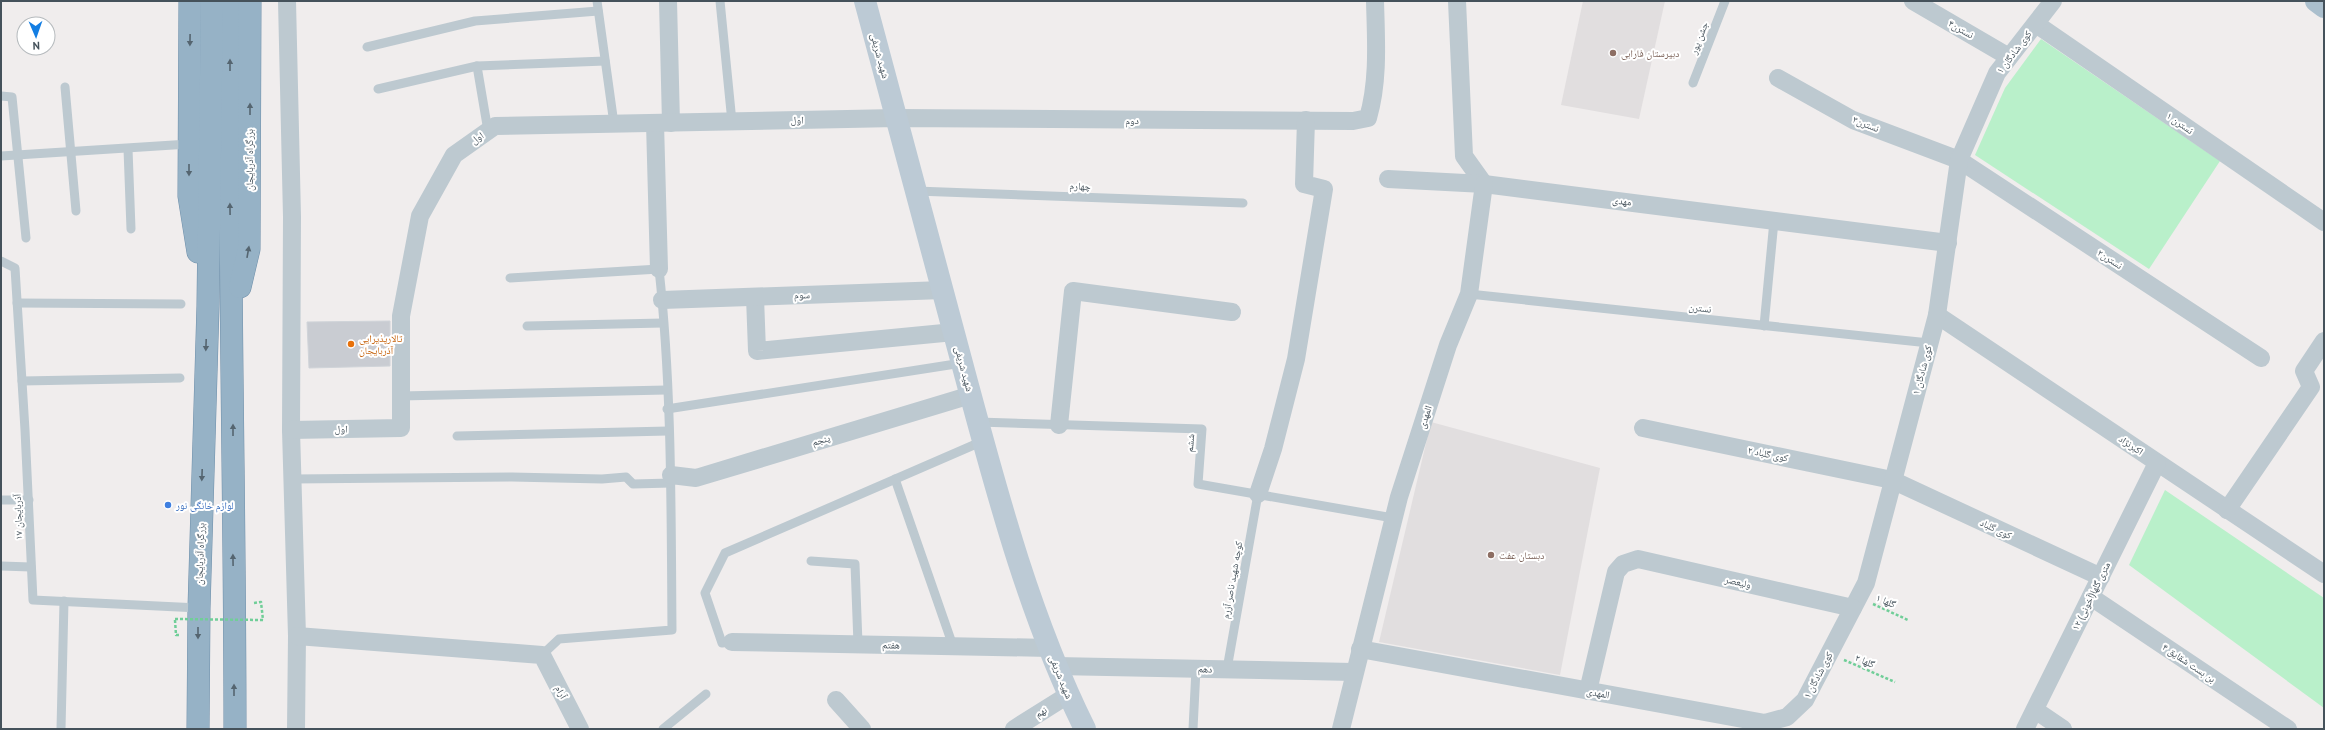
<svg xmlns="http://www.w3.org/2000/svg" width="2325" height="730" font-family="'PT Sans','Noto Naskh Arabic',sans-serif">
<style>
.education{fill:#e1dedf}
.green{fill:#b9f0ca}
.building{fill:#c9ccd2;stroke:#d0d4d9}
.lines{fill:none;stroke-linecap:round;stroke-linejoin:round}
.trunk-casing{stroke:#6e8faa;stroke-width:23}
.path{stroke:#70ce98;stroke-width:2.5;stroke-dasharray:3 2;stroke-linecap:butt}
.service{stroke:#bdc9d0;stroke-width:9}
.minor{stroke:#bdc9d0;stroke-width:18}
.secondary{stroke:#bccad5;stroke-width:22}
.primary{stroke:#abbfcd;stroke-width:22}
.trunk{stroke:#96b2c6;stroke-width:22}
.path-bridge{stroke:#70ce98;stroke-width:2.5;stroke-dasharray:3 2;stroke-linecap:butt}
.oneway{fill:#556570}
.education-dot{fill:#8d6e63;stroke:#fff;stroke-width:1.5}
.food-dot{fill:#e8710a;stroke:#fff;stroke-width:1.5}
.shop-dot{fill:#3f7fe0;stroke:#fff;stroke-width:1.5}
.labels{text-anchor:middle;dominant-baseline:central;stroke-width:4;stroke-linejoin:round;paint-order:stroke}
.street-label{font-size:10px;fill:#45525b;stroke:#fff}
.education-label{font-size:10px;fill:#785e54;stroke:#fff;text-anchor:start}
.food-label{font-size:10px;fill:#c56008;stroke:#fff;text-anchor:start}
.shop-label{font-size:10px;fill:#366cbe;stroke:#fff;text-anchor:start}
</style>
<rect width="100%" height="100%" fill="#f0eded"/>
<g class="education">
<polygon points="1583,1 1665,1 1639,119 1561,105"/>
<polygon points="1431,422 1600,468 1560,675 1379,642"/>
</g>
<g class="green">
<polygon points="2041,39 2220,161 2149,269 1975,155 2005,88"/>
<polygon points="2165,490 2324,598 2324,708 2129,565"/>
</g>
<polygon class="building" points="390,321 390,366 309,368 307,322"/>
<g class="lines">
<defs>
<g id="trunk">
<polyline points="190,1 189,196 198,252"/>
<path d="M231,1C228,244 235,486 235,729"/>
<polyline points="240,287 249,249 250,1"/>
<polyline points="198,729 199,608 208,306 212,1"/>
</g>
</defs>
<use href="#trunk" class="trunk-casing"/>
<g class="path">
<polyline points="254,603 261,602 263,620"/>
<polyline points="1873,604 1908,620"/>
<polyline points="175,620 176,635 180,635"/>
<polyline points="1844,660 1895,682"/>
</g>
<g class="service">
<polyline points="597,1 614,124"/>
<polyline points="720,1 732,122"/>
<polyline points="367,47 475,21 598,11"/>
<polyline points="477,66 488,131"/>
<polyline points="1693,83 1725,1"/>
<polyline points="65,87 76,211"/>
<polyline points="378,89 477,66 605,61"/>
<polyline points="1,96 12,97 26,238"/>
<polyline points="128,149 131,229"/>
<polyline points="1,156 189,144"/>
<polyline points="916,191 1243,203"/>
<polyline points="1,261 15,268 25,430 33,600 199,608"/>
<path d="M510,278L659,269C672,388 671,510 672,630L559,639L542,655"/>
<polyline points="1469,294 1929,343"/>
<polyline points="17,303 181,304"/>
<polyline points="527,326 663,323"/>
<polyline points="1764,326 1774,221"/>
<polyline points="22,381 180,378"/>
<polyline points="401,396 666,390"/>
<polyline points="667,409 962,363"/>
<polyline points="978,422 1202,429 1198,484 1393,518"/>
<polyline points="457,436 668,431"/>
<polyline points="293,479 512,477 602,479 626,477 633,484 671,483"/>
<polyline points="895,479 953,646"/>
<polyline points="1,500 29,500"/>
<polyline points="811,561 855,564 858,644"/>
<polyline points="1,566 31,567"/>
<polyline points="732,642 722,643 705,593 725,553 983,441"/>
<polyline points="1227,669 1258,494"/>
<polyline points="61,729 64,601"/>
<polyline points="663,729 706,694"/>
<polyline points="1193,729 1196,669"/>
</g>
<g class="minor">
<polyline points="287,1 292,217 291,430 297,636 296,729"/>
<polyline points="668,1 671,123"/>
<polyline points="1457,1 1464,156 1484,184"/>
<polyline points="1913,1 2009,57"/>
<polyline points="2036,24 2324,222"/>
<polyline points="1778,78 1853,120 1959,160 2261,358"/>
<polyline points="655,123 659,269"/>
<polyline points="1388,179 1484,184 1948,243"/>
<polyline points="755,297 757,351 954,332"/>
<polyline points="662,300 943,290"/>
<polyline points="1937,315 2324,574"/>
<polyline points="1059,425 1073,291 1232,312"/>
<polyline points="1643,428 1892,480 2101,577"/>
<path d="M291,430L401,428V316L420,216L454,155L495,126L896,118L1353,121L1368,118C1379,80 1376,40 1375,1"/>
<polyline points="671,475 696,478 971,395"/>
<polyline points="1258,494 1273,449 1296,359 1324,189 1304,184 1306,120"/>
<polyline points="2227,510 2311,387 2304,371 2324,341"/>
<polyline points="2091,597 2288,729"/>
<polyline points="297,636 542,655 580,729"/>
<polyline points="732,642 1050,648"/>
<polyline points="1360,649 1765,723 1787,717 1805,700 1866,583 1937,315 1959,160 1997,73 2053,1"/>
<polyline points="1056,666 1353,672"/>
<polyline points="1588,691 1616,572 1623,564 1638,559 1853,608"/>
<polyline points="836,700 862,729"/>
<polyline points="2035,710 2063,729"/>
<polyline points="1014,729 1068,695"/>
<polyline points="1341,729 1399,497 1448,345 1469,294 1484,184"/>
<polyline points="2025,729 2157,463"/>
</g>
<path class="secondary" d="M865,1C899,127 932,252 966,378C998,497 1030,618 1085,729"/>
<polyline class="primary" points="2316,1 2324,7"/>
<use href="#trunk" class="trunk"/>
<polyline class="path-bridge" points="175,619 263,620"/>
</g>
<defs><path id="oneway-solid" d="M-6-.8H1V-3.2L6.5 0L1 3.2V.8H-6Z"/></defs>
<g class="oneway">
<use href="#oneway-solid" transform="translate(190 40) rotate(91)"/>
<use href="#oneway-solid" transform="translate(230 65) rotate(-90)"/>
<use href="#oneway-solid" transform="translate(250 109) rotate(-90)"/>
<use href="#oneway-solid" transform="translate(189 170) rotate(90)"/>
<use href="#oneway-solid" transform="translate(230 209) rotate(-91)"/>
<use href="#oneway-solid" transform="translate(248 252) rotate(-80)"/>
<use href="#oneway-solid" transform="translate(206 345) rotate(92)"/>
<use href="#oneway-solid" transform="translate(233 430) rotate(-90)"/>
<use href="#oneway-solid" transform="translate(202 475) rotate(92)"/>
<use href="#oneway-solid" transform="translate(233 560) rotate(-91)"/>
<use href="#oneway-solid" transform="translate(198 633) rotate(90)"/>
<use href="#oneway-solid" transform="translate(234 690) rotate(-90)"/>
</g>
<g class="education-dot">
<circle cx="1613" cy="53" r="4"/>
<circle cx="1491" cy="555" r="4"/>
</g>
<circle class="food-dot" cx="351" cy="344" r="4"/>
<circle class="shop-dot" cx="168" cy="505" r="4"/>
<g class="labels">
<g class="street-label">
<text transform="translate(1961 29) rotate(30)">نسترن۴</text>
<text transform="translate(1699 38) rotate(-69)">جشن پور</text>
<text transform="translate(2014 52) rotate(-53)">کوی شادگان ۱</text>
<text transform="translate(880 56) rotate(75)">شهید شریفی</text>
<text transform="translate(797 120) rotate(-1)">اول</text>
<text x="1132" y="120">دوم</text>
<text transform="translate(2180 123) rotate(35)">نسترن ۱</text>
<text transform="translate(1866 124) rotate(22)">نسترن۳</text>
<text transform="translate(477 138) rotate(-35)">اول</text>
<text transform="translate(249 160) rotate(-90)">بزرگراه آذربایجان</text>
<text transform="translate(1080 186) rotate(2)">چهارم</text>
<text transform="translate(1622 201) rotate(7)">مهدی</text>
<text transform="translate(2110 259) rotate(33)">نسترن۲</text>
<text transform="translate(802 295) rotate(-2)">سوم</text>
<text transform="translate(1700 308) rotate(6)">نسترن</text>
<text transform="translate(964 369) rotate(75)">شهید شریفی</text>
<text transform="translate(1922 370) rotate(-75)">کوی شادگان ۱</text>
<text transform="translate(1425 417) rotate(-72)">المهدی</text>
<text transform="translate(341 429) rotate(-1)">اول</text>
<text transform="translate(821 440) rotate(-17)">پنجم</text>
<text transform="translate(1190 443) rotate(-85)">ششم</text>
<text transform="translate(2131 445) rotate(34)">اکبرنژاد</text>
<text transform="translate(1768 454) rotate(12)">کوی گلباد ۲</text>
<text transform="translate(18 517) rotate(-92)">آذربایجان ۱۷</text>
<text transform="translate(1996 529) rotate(25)">کوی گلباد</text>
<text transform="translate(200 554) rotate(-88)">بزرگراه آذربایجان</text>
<text transform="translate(1232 580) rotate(-80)">کوچه شهید ناصر آزرم</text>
<text transform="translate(1738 582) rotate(13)">ولیعصر</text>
<text transform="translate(2091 596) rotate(-64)">۱۲ متری گلها(آخونی)</text>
<text transform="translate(1886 601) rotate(23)">گلها ۱</text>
<text transform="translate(891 645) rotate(1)">هفتم</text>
<text transform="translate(1865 661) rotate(23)">گلها ۲</text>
<text transform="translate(2189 663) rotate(34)">بن بست شقایق ۴</text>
<text transform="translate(1205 669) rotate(1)">دهم</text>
<text transform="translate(1818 675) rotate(-62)">کوی شادگان ۱</text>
<text transform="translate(1061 677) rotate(68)">شهید شریفی</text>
<text transform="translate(561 692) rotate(62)">آرام</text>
<text transform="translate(1598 693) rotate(10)">المهدی</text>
<text transform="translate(1041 712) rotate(-32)">نهم</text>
</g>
<g class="education-label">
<text x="1621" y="53">دبیرستان فارابی</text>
<text x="1499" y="555">دبستان عفت</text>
</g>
<g class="food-label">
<text x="359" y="338">تالارپذیرایی<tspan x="359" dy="12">آذربایجان</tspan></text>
</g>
<g class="shop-label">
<text x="176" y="505">لوازم خانگی نور</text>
</g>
</g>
<rect width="2325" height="730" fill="none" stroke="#45525b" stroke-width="4"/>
<g transform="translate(36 36) rotate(178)"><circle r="19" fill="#ffffff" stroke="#b5babd"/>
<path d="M0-3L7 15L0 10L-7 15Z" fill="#137ee3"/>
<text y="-6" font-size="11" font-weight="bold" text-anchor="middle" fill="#45525b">N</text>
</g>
</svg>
